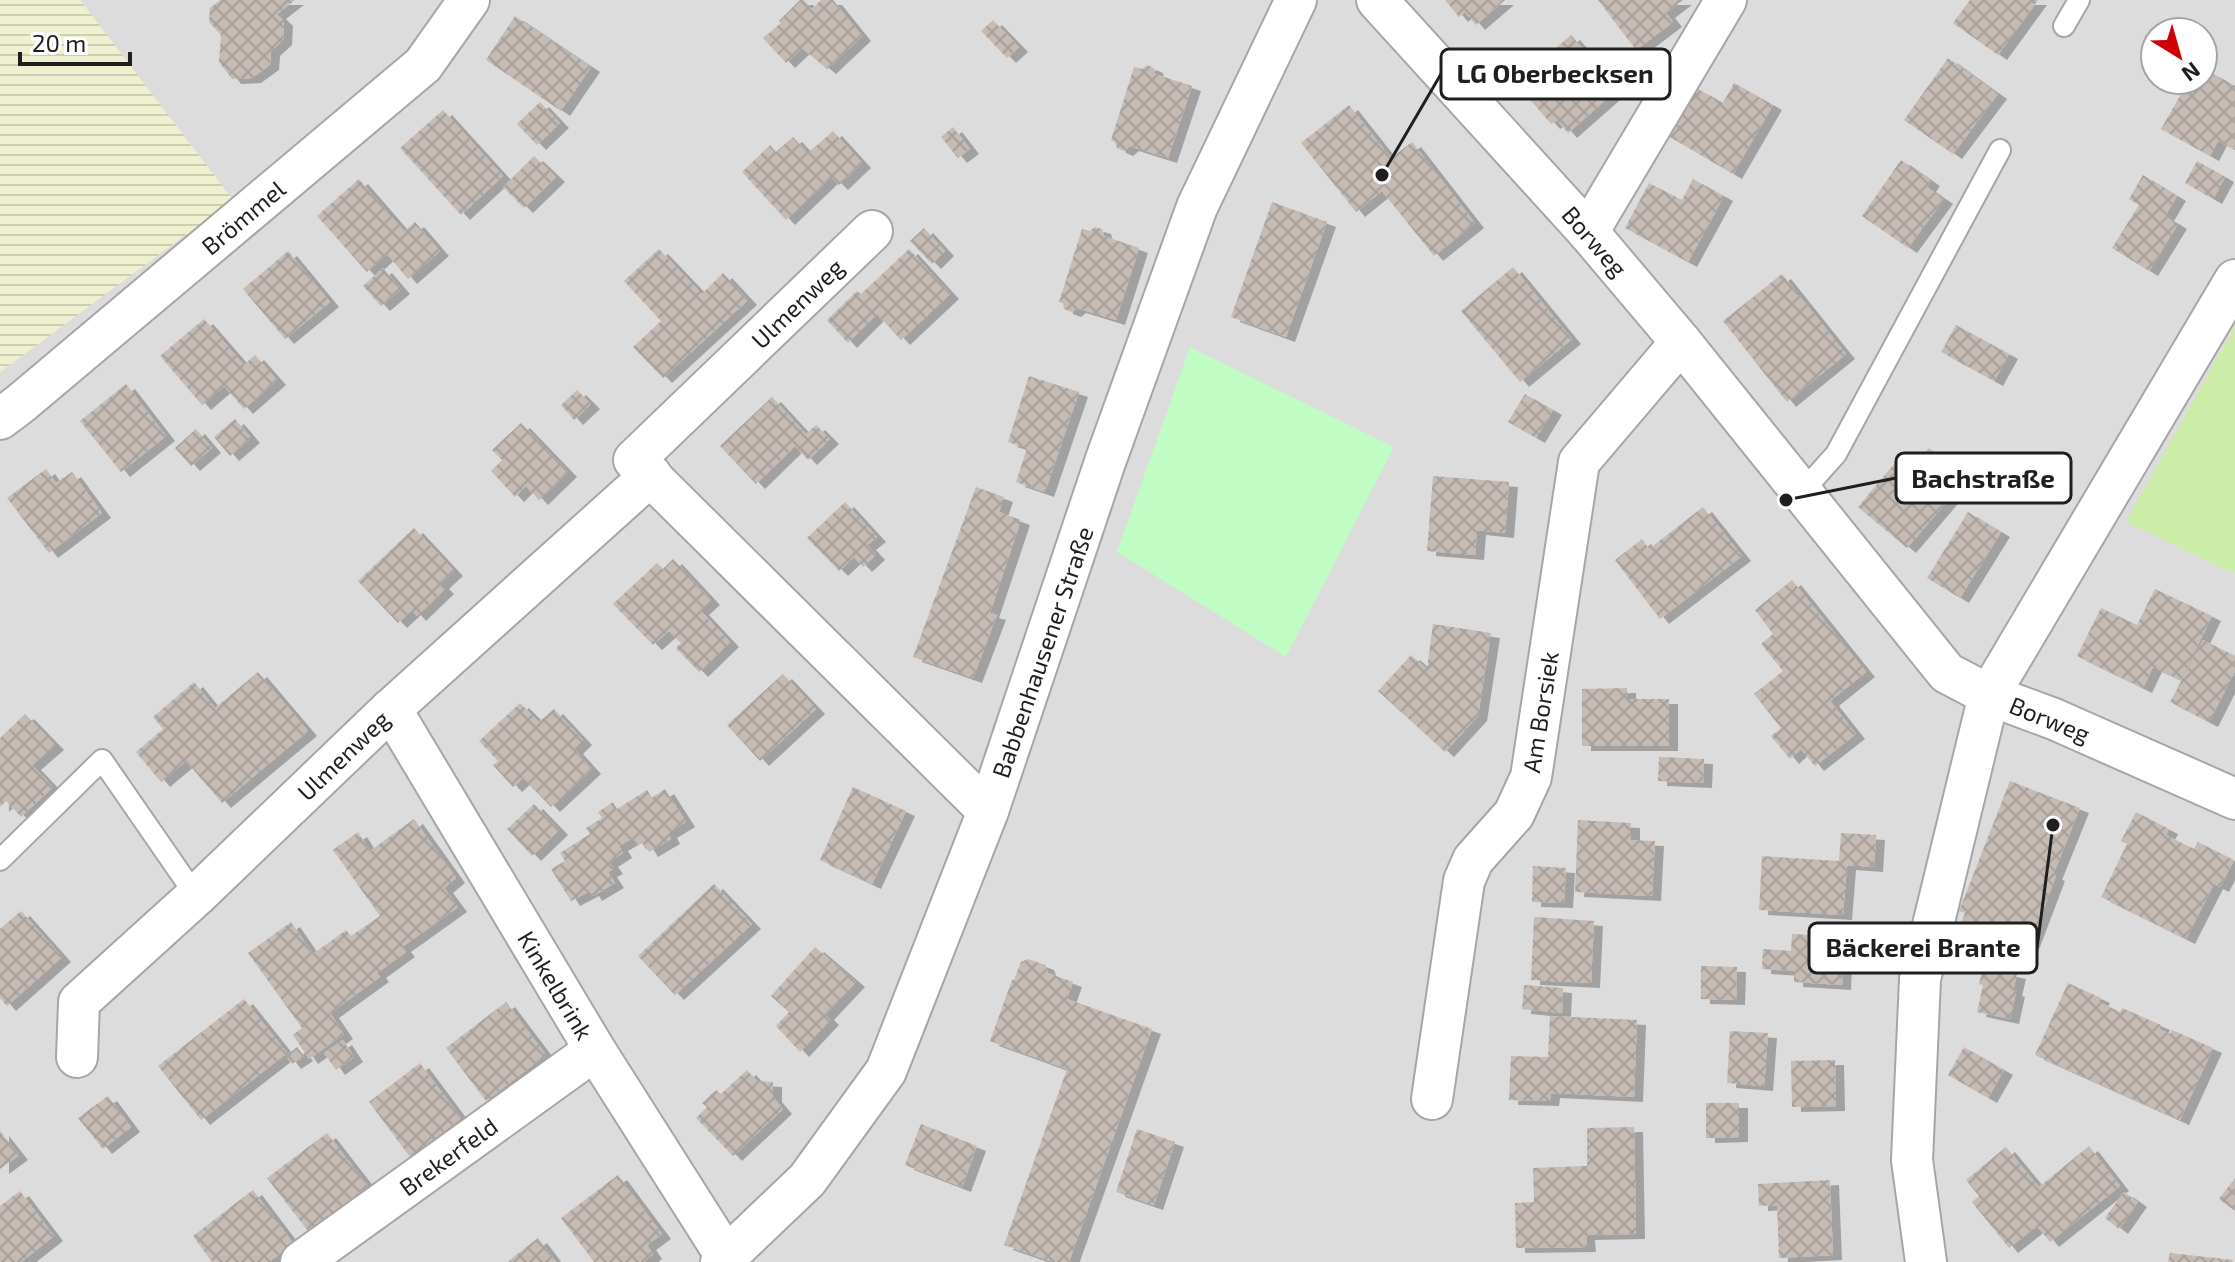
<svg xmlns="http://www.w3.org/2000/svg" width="2235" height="1262" font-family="'Exo 2',sans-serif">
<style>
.residential{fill:#dddcdc;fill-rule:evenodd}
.farmland{fill:url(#farmland-rules)}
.grass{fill:#cceda8}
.park{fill:#c0fcc3}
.building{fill:url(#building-cross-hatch);filter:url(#shadow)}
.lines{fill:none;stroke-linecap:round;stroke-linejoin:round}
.lane-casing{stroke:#a6a6a6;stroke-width:24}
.street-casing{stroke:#a6a6a6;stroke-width:44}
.lane{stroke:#fff;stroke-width:20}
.street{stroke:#fff;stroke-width:40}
.labels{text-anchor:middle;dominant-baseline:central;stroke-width:6;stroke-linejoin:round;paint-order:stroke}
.street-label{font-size:24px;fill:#1f1f1f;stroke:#fff}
.leader{fill:none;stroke:#1f1f1f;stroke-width:3}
.callout-dot{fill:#1f1f1f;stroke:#fff;stroke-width:3}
.callout{fill:#fff;stroke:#1f1f1f;stroke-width:3}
.callout-label{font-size:26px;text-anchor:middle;font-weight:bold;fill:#1f1f1f}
</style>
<defs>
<pattern id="farmland-rules" width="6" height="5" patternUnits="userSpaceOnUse" patternTransform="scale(2)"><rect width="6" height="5" fill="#eff0cf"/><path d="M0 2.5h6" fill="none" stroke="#cccdb1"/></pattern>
<pattern id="building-cross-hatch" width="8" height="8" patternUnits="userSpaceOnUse" patternTransform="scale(2)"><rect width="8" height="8" fill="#c5bbb4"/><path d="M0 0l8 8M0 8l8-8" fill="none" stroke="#a9a09a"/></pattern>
<filter id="shadow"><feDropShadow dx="9" dy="5" stdDeviation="0" flood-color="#0004"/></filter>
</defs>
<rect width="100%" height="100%" fill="#f0ece5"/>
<path class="residential" d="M80,0H2235V326L2127,522L2235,574V1262H0V372L232,200ZM2155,32H2203V80H2155Z"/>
<polygon class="farmland" points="0,0 80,0 233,200 0,372"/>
<polygon class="grass" points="2235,326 2235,574 2126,522"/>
<polygon class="park" points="1190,347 1394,447 1286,657 1117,552"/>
<g class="building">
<polygon points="220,0 295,0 277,14 284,21 283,40 271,51 270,65 252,78 232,79 219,62 221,35 209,22 210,8"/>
<polygon points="800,0 804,0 812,9 821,0 833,0 862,36 827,69 802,48 786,63 763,38 781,23 779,21"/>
<polygon points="1445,0 1505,0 1476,25 1465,12 1459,17"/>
<polygon points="1598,0 1683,0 1666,13 1673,22 1636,50"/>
<polygon points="1970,0 2038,0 1998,55 1953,23"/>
<polygon points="515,16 591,67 561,111 486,60"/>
<polygon points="993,20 1019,47 1007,58 981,31"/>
<polygon points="1571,35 1618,89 1568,133 1557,120 1551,124 1527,96 1532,91 1521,78"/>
<polygon points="1948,58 1998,94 1953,154 1904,120"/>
<polygon points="1147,65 1154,68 1155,74 1192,86 1168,158 1130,146 1124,151 1117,148 1115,142 1111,140 1134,67 1142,69"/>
<polygon points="2203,68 2235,86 2235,150 2218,141 2210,156 2161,129 2189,80 2203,80"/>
<polygon points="1734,83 1773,105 1733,174 1670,137 1698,89 1723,103"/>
<polygon points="540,102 560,123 537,145 517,124"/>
<polygon points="1349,105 1391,158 1412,142 1475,223 1434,256 1382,191 1356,212 1301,143"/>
<polygon points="443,110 503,176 461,215 400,148"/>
<polygon points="953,127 970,149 958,158 941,137"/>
<polygon points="833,131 862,163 839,185 831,177 786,220 742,172 770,145 776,152 793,137 808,153"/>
<polygon points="534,156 556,177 524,208 503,187"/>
<polygon points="1901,160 1931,181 1927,187 1944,199 1908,248 1862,216"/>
<polygon points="2197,161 2225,177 2213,199 2185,183"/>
<polygon points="2143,175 2177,196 2165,216 2178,224 2149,271 2112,248 2139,205 2129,199"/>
<polygon points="359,179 404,231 415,222 440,251 408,279 387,254 367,272 317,216"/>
<polygon points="1693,179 1724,196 1688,262 1625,228 1649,183 1682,200"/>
<polygon points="1272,202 1327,222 1286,337 1231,317"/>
<polygon points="1095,227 1102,229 1104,236 1139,248 1116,320 1077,308 1072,312 1064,309 1063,303 1059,302 1082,229 1090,231"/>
<polygon points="924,228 945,251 932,264 910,241"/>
<polygon points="659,249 702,294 723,273 748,300 663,378 633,347 661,321 624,281"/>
<polygon points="909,249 950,294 901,340 877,314 848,343 827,320 857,291 861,294"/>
<polygon points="288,251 330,302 285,339 243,289"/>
<polygon points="1513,267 1572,339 1520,382 1461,311"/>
<polygon points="383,268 401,289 381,306 363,286"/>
<polygon points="1782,274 1846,354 1787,402 1723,321"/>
<polygon points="204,319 244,365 255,355 277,380 244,409 224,386 202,405 160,356"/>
<polygon points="1956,325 2009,354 1994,381 1941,352"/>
<polygon points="1029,376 1079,392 1045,492 1016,482 1027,448 1008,442"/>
<polygon points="126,384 166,436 121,472 80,421"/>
<polygon points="577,390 591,404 574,420 561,405"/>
<polygon points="1525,394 1553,410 1536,438 1508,422"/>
<polygon points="772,397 806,434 816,425 830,439 808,460 795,446 756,484 720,446"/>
<polygon points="235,419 251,438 230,456 214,437"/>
<polygon points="521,423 568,472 539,500 526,486 515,497 491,471 502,460 492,450"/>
<polygon points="196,429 212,448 191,466 175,448"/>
<polygon points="1929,448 1966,479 1907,548 1858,507 1894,464 1906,474"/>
<polygon points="46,469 56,483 72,472 102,513 49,553 7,498"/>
<polygon points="1433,476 1509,482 1505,533 1477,530 1475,555 1427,551"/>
<polygon points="976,487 1004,497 999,512 1021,520 990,613 997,615 973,678 913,657"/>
<polygon points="845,502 877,537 867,545 876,555 863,567 854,557 839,571 807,538"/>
<polygon points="1703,507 1742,556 1660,619 1615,560 1642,539 1649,549"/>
<polygon points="1968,512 2001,532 1960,598 1927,578"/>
<polygon points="414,528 454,571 440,584 445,589 417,616 412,610 398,623 358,581"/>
<polygon points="673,559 711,600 700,610 730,642 699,672 676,648 681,643 669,631 653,645 613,604 657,563 663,569"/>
<polygon points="1792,580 1866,672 1830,701 1856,734 1815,766 1801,749 1790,759 1771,736 1781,728 1754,694 1783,671 1761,644 1773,634 1755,610"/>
<polygon points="2155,589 2212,616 2181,680 2153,667 2143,688 2077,656 2101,608 2137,625"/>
<polygon points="1433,624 1491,633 1478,716 1445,752 1378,691 1411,655 1427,669"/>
<polygon points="2203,640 2235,656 2235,671 2209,722 2170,702"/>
<polygon points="258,672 308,731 222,803 186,761 161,782 136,752 163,729 153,717 194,682 215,708"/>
<polygon points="783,674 816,709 760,761 727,725"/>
<polygon points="1627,688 1627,699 1669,699 1669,746 1582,746 1582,689"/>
<polygon points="520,703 539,722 554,709 583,740 574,749 592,769 551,807 523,778 513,787 493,765 498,761 479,741"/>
<polygon points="25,714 55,745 32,765 53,787 21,817 6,801 0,807 0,738"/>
<polygon points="1659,757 1704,759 1703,783 1658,781"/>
<polygon points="2010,781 2080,808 2053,875 2056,876 2023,963 1956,938 1965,913 1959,911"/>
<polygon points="853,787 906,811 872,884 820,860"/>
<polygon points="665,789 686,822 668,833 671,839 649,852 643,842 638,845 633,838 619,846 623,853 609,862 614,869 608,872 615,883 593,896 590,891 571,901 551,869 565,861 560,853 590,834 586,828 602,818 598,812 613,802 617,809 647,790 652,798"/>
<polygon points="534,804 559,830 532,856 507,829"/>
<polygon points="2136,812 2169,829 2166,835 2194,849 2198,842 2234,860 2220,887 2214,884 2186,939 2101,897 2127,844 2121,841"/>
<polygon points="414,819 456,878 444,888 458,907 402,947 406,952 377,973 380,977 330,1013 344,1034 309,1059 293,1035 302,1028 248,953 291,922 313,954 346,930 351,936 380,916 333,850 358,832 370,851"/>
<polygon points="1578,820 1631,823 1631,840 1655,841 1652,896 1575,892"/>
<polygon points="1841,833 1876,835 1874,867 1847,865 1843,915 1759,910 1762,856 1839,861"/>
<polygon points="1533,866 1566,868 1564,903 1532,902"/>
<polygon points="714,884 752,924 675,995 638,956"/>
<polygon points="21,911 62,957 7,1006 0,998 0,929"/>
<polygon points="1534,917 1594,921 1591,983 1531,980"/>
<polygon points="1792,934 1844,937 1842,985 1794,982 1794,971 1762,969 1763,949 1791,951"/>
<polygon points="815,947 856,982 825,1015 830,1020 800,1052 776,1026 789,1012 771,996"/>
<polygon points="1028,959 1045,965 1048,973 1073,982 1067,999 1152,1029 1069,1262 1053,1262 1004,1245 1067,1069 990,1041 1012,980 1014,980 1021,962"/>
<polygon points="1701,966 1737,967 1736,1000 1701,999"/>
<polygon points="1983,967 2017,974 2013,991 2016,992 2010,1019 1977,1012 1983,985 1979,984"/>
<polygon points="2068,983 2101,998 2099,1002 2120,1012 2122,1008 2161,1025 2159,1029 2170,1034 2172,1030 2213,1048 2180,1120 2035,1055"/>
<polygon points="1524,985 1563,988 1562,1013 1522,1009"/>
<polygon points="244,999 287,1053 201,1120 158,1066"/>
<polygon points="506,1002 546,1055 486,1101 446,1048"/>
<polygon points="1550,1016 1637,1020 1634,1097 1551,1093 1550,1101 1509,1100 1511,1056 1548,1057"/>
<polygon points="1730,1031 1768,1033 1764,1086 1727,1083"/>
<polygon points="343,1040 354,1057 336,1070 324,1053"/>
<polygon points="297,1047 304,1056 292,1064 286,1056"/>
<polygon points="1964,1047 2004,1070 1988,1098 1948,1075"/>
<polygon points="1835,1060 1836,1106 1792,1107 1791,1061"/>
<polygon points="420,1063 461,1118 410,1157 369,1102"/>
<polygon points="747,1070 757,1081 773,1082 773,1097 783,1109 733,1156 696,1118 707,1107 702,1103 716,1090 721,1094"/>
<polygon points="108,1096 131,1127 103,1149 78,1118"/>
<polygon points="1706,1103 1739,1103 1739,1137 1706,1138"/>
<polygon points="921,1124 977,1146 962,1187 905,1165"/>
<polygon points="1634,1127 1636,1234 1586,1235 1587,1247 1516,1248 1515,1203 1534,1202 1533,1168 1587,1166 1587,1128"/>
<polygon points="1137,1129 1175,1142 1154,1205 1116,1192"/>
<polygon points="0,1131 19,1155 0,1169"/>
<polygon points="327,1133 368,1186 308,1231 267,1178"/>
<polygon points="2089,1146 2120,1186 2050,1242 2037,1226 2009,1248 1972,1202 1979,1196 1966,1180 2006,1147 2039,1187"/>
<polygon points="618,1175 662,1234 647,1245 653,1254 643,1262 594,1262 561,1218"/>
<polygon points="2235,1178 2235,1211 2219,1199"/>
<polygon points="1830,1180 1833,1255 1779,1258 1777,1205 1759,1206 1758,1184"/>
<polygon points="253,1190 293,1243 269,1262 212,1262 193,1236"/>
<polygon points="20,1191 54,1236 21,1262 0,1262 0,1206"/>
<polygon points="2124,1192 2138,1202 2119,1229 2105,1218"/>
<polygon points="538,1238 556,1262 508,1262 511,1259"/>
<polygon points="2170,1253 2233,1260 2233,1262 2168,1262"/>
</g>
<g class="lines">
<defs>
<g id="lane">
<polyline points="2064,26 2079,0"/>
<polyline points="1802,492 1836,454 2000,150"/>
<polyline points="0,860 102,760 196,896"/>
</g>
<g id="street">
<polyline points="1377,0 1588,232 1681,342 1947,673 1989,695 2054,719 2235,799"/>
<polyline points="872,231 634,460 988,811"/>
<polyline points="1588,232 1726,0"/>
<polyline points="0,419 20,404 423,65 469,0"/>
<polyline points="391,709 595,1050 727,1258"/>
<polyline points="77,1057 79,1002 196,896 391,709 651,475"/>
<polyline points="1432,1099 1464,881 1473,860 1514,814 1531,777 1579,462 1681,342"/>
<polyline points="301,1262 595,1050"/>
<polyline points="721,1262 807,1180 886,1071 988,811 1105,462 1197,207 1296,0"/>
<polyline points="1926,1262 1912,1160 1920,979 1989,695 2235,280"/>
</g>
</defs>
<use href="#lane" class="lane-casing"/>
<use href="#street" class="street-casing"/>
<use href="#lane" class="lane"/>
<use href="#street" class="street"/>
</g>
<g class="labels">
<g class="street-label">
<text transform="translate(243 217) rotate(-40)">Brömmel</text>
<text transform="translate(1595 241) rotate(49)">Borweg</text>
<text transform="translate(797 303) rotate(-44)">Ulmenweg</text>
<text transform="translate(1042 652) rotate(-71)">Babbenhausener Straße</text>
<text transform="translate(1540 712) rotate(-81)">Am Borsiek</text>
<text transform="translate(2050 719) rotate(22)">Borweg</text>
<text transform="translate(343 755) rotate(-44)">Ulmenweg</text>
<text transform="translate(556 985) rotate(59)">Kinkelbrink</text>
<text transform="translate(448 1156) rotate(-36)">Brekerfeld</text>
</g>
</g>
<path class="leader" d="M1382 175L1441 74M1786 500L1896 478M2053 825L2037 948"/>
<g class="callout-dot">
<circle cx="1382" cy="175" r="8"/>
<circle cx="1786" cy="500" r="8"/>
<circle cx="2053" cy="825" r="8"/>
</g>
<g class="callout">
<rect x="1441" y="49" width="229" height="50" rx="8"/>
<rect x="1896" y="453" width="175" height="50" rx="8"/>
<rect x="1809" y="923" width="228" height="50" rx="8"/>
</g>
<g class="callout-label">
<text x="1555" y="83">LG Oberbecksen</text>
<text x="1983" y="488">Bachstraße</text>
<text x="1923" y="957">Bäckerei Brante</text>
</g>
<g transform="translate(2179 56) rotate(143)"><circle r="38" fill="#ffffff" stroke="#a5a5a5" stroke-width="2"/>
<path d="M0-6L14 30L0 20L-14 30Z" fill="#ce0006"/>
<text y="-12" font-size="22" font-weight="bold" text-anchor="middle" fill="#1f1f1f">N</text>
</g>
<path d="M20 52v12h110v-12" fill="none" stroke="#1f1f1f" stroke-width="4"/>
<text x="32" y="52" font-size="24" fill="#1f1f1f" stroke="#ffffff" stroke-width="6" paint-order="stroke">20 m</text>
</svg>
